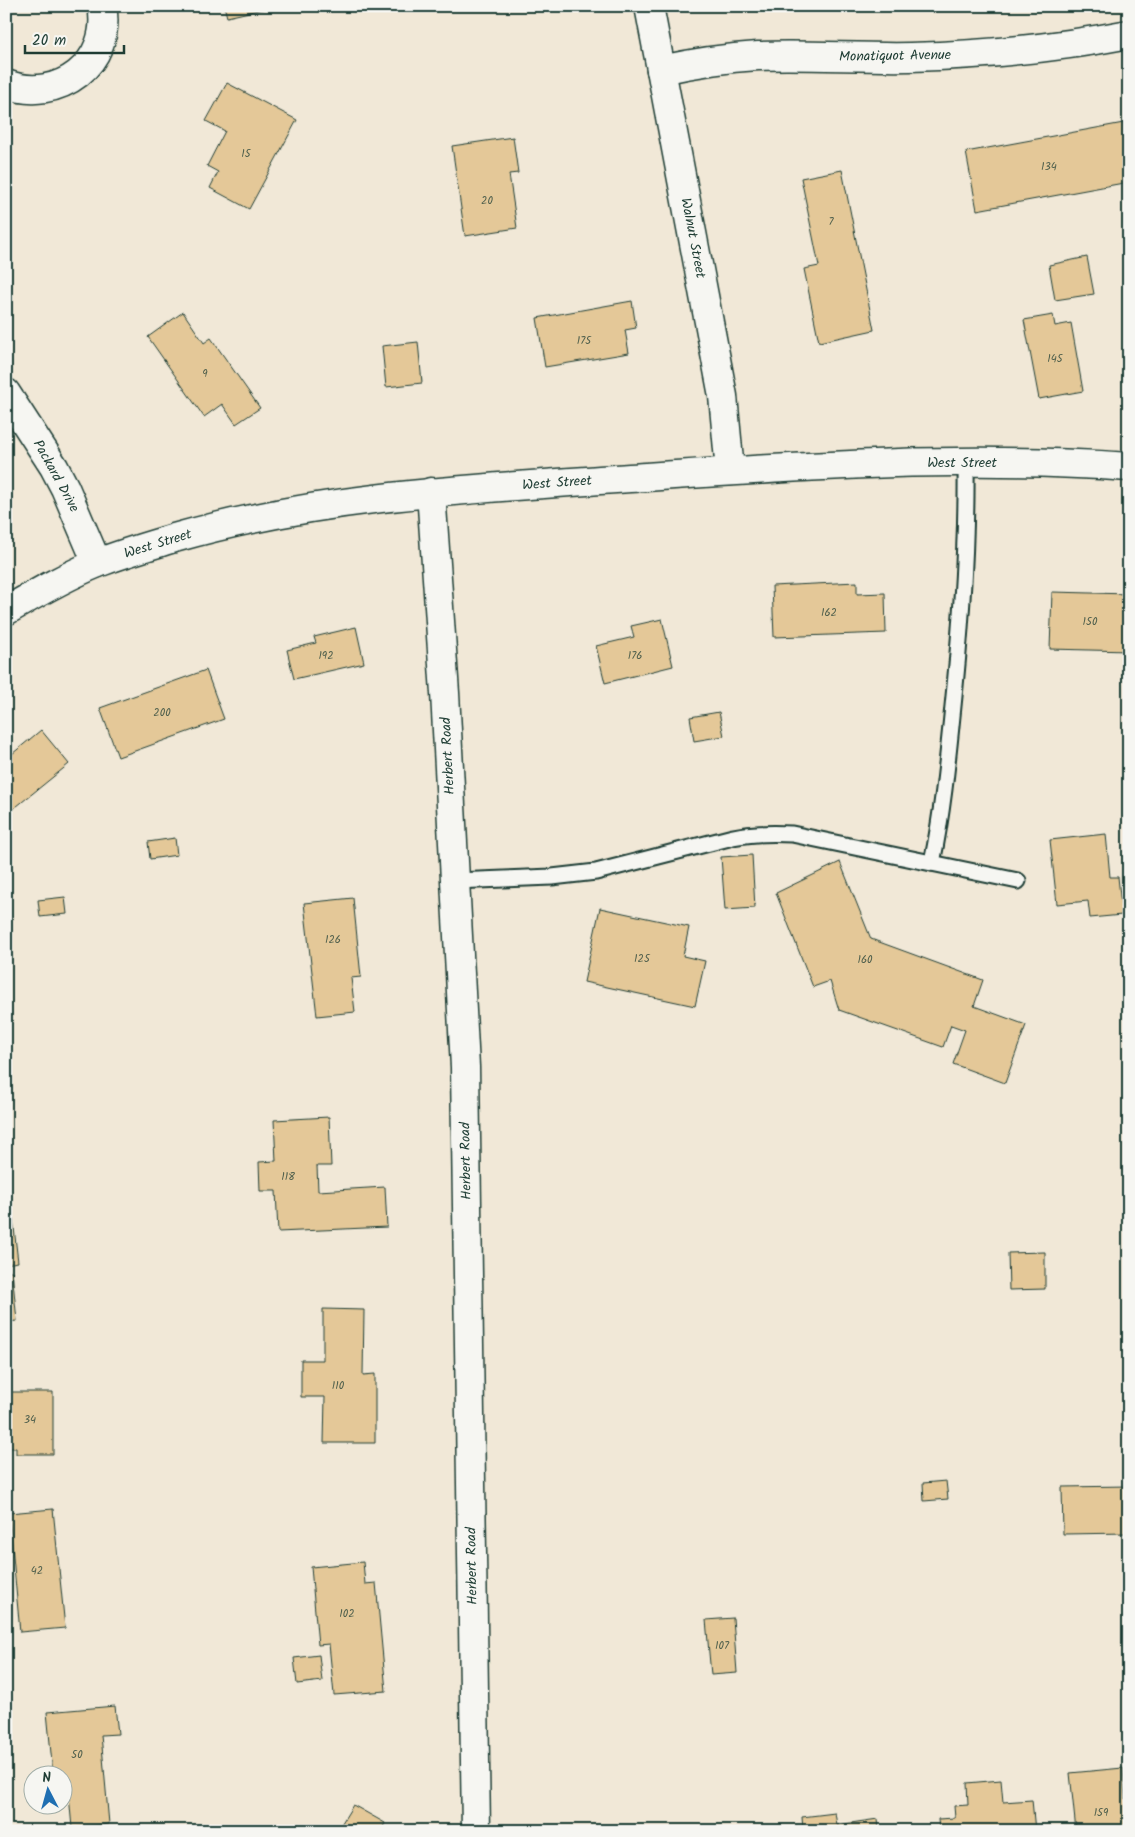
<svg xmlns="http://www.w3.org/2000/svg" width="1135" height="1837" font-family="Kalam,sans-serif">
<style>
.building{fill:#e4c898;stroke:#1f3d34}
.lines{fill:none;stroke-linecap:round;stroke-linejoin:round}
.service-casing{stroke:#1f3d34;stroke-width:19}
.minor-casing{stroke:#1f3d34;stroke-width:31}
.tertiary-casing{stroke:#1f3d34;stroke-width:31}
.service{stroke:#f6f6f2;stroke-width:15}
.minor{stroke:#f6f6f2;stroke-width:28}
.tertiary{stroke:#f6f6f2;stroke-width:28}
.labels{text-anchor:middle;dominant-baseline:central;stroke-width:4.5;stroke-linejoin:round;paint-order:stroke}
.number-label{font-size:11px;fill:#50604d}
.street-label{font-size:14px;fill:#1f3d34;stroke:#f6f6f2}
</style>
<rect width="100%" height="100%" fill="#f1e8d7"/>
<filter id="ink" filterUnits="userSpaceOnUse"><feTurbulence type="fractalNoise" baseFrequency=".02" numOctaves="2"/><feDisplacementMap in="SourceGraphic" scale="10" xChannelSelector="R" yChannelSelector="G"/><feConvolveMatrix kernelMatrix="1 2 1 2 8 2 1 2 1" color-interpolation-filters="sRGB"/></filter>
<g filter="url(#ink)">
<g class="building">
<polygon points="224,6 266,6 267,8 227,17"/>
<polygon points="494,6 517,6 494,10"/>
<polygon points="227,83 297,120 249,209 210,188 218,172 207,166 225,131 206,121"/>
<polygon points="1129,122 1129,182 977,210 966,152"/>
<polygon points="513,137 518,173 509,174 517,228 465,236 452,146"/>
<polygon points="842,170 874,330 819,342 804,269 819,266 801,178"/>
<polygon points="1087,257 1094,294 1055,300 1049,265"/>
<polygon points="632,301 636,328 625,330 629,353 545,367 537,318"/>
<polygon points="183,312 204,343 211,338 260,408 236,424 222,404 204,417 148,337"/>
<polygon points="1053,315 1055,326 1071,323 1083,391 1039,399 1024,320"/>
<polygon points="418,342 422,383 386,387 382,346"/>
<polygon points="857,582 857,594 885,593 886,633 774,637 772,586"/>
<polygon points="1052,592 1129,594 1129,651 1050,649"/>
<polygon points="662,619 673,666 605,683 596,646 634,637 631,626"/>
<polygon points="356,627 364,663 294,679 287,650 316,643 314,637"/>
<polygon points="206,670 224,719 118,757 100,708"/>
<polygon points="719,712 724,736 694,741 690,717"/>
<polygon points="41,730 69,764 6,815 6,759"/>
<polygon points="1106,834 1110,877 1118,877 1122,915 1090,918 1088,901 1057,904 1050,840"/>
<polygon points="175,838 177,855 150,859 148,842"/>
<polygon points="752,855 755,908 725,910 721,857"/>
<polygon points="840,862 871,939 983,980 974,1006 1026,1025 1005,1083 953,1064 965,1030 951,1025 943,1047 839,1010 830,981 813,987 776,893"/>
<polygon points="65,897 67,914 40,917 38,900"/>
<polygon points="353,898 361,977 351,978 355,1012 317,1016 304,903"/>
<polygon points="600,908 689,927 683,956 705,961 695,1006 584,982"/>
<polygon points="329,1117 331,1166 317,1166 318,1191 385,1187 387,1227 278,1232 276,1191 260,1191 259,1162 276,1161 274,1120"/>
<polygon points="13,1219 18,1262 6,1264 6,1220"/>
<polygon points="1045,1252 1045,1289 1009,1290 1008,1253"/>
<polygon points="6,1271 12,1271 17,1321 6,1322"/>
<polygon points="323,1309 364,1310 363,1375 375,1374 375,1443 324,1443 325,1397 301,1397 301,1360 323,1360"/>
<polygon points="6,1392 53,1392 53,1454 16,1454 16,1448 6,1448"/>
<polygon points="946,1481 948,1499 924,1501 923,1483"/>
<polygon points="1129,1486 1129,1533 1063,1534 1062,1487"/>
<polygon points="53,1509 65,1628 20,1632 9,1513"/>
<polygon points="363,1562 365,1584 376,1583 386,1691 334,1695 329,1644 318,1645 311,1567"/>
<polygon points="733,1618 737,1673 711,1675 706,1620"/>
<polygon points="319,1655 322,1681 297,1684 294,1658"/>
<polygon points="115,1706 118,1734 101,1735 109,1824 72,1828 69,1795 62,1796 62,1774 53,1774 47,1712"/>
<polygon points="1123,1768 1125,1799 1129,1798 1129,1827 1076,1831 1070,1773"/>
<polygon points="1001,1780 1003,1802 1032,1800 1035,1831 939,1831 938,1819 955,1818 954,1806 968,1805 967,1783"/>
<polygon points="353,1805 385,1823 381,1831 337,1831"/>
<polygon points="835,1813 837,1825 878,1819 879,1831 798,1831 803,1830 802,1817"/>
</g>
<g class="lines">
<defs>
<g id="service">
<path d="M932,863C942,815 947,766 952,716C961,631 967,547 966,462"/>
<path d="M455,881L552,877L596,872L733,837C753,833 772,833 792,834L1018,881"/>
</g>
<g id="minor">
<polyline points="649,6 723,396 730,471"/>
<path d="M661,70C693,63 725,58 758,56C809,54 860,58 910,57C984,55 1057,48 1129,34"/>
<path d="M6,84C58,104 113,63 102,6"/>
<polyline points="6,393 54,467 65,488 97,563"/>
<polyline points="431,492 445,693 465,1067 476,1831"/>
</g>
<path id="tertiary" d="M6,611C35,594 66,576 98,563C123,553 149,546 174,538C328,494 487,488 646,477C807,466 968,455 1129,467"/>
</defs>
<use href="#service" class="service-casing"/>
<use href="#minor" class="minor-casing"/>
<use href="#tertiary" class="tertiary-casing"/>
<use href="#service" class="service"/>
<use href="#minor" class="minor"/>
<use href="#tertiary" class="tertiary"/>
</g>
</g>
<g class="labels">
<g class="number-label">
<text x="246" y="154">15</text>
<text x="1049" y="167">134</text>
<text x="487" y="201">20</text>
<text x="831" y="222">7</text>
<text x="584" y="341">175</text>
<text x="1055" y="359">145</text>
<text x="205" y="374">9</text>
<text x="829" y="613">162</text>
<text x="1090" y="622">150</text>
<text x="326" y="656">192</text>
<text x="635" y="656">176</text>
<text x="162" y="713">200</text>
<text x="333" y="940">126</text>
<text x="642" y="959">125</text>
<text x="865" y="960">160</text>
<text x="288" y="1177">118</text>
<text x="338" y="1386">110</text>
<text x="30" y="1420">34</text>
<text x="37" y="1571">42</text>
<text x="347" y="1614">102</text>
<text x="722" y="1646">107</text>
<text x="77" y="1755">50</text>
<text x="1101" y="1813">159</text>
</g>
<g class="street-label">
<text transform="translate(895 56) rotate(-1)">Monatiquot Avenue</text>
<text transform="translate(693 238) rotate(79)">Walnut Street</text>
<text x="962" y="463">West Street</text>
<text transform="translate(56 476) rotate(61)">Packard Drive</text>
<text transform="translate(557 483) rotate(-4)">West Street</text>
<text transform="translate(158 544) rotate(-17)">West Street</text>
<text transform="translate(448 756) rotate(-93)">Herbert Road</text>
<text transform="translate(466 1161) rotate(-91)">Herbert Road</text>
<text transform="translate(472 1566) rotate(-91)">Herbert Road</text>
</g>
</g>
<rect width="1135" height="1837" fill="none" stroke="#f6f6f2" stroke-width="25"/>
<rect x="12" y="12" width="1110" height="1812" fill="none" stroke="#1f3d34" stroke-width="2" filter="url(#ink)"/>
<g transform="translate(48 1790) rotate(354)"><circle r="24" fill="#f6f6f2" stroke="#a0aca6"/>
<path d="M0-4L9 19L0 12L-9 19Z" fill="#1f6fb2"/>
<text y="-8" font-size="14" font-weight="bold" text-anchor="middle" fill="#1f3d34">N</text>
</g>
<path d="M25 45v8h99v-8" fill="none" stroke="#1f3d34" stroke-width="2.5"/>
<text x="32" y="45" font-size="15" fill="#1f3d34" stroke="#f6f6f2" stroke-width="4" paint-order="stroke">20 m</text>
</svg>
